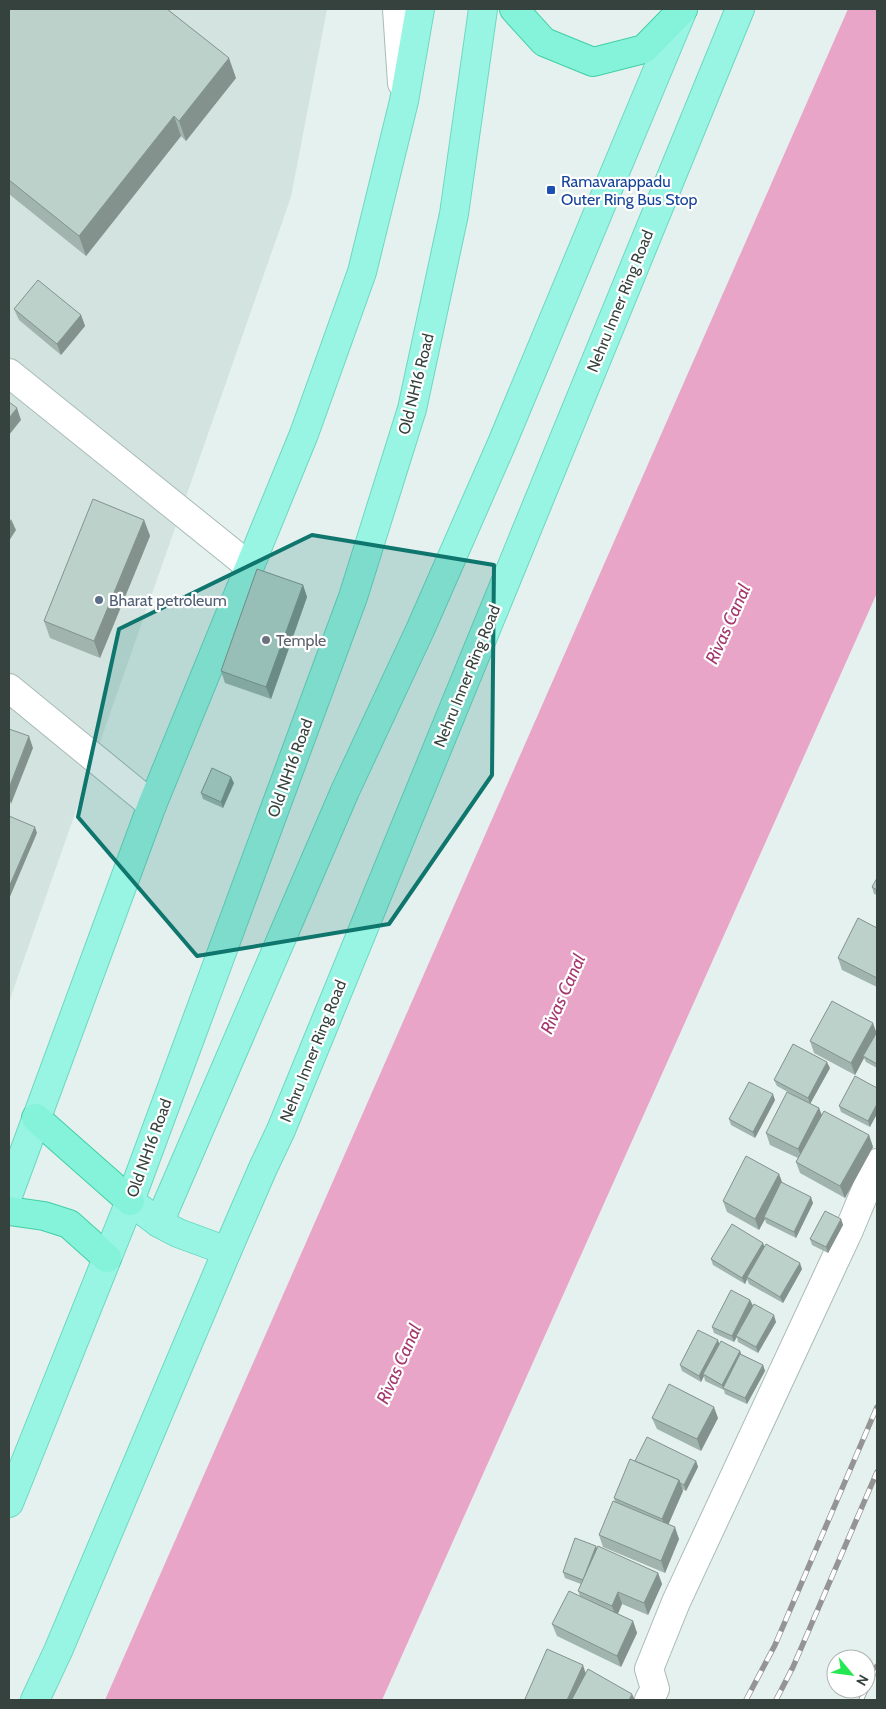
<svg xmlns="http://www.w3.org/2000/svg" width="886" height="1709" font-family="Cabin,sans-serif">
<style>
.residential{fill:#d3e4e0}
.water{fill:#e9a5c8}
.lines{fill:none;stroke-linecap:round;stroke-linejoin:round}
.minor-casing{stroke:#a8bbb6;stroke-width:30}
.tertiary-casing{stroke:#a8bbb6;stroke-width:30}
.primary-casing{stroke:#6bd8c1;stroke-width:30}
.trunk-casing{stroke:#40cfa6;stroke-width:30}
.minor{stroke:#fff;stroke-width:28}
.tertiary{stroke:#fff;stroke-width:28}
.primary{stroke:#99f5e3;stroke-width:28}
.trunk{stroke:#84f3da;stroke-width:28}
.rail-casing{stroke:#949494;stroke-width:5.5}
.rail{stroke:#fff;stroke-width:4;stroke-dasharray:11;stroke-linecap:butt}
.wall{fill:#a1b4ae}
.shaded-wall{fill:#83928d}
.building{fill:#bbd1ca;stroke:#83928d}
.marked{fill:#0f766e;fill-opacity:0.2;stroke:#0f766e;stroke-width:4;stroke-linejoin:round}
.transit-dot{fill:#1a4fb4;stroke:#fff;stroke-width:2}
.service-dot{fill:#5c6f8a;stroke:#fff;stroke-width:2}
.worship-dot{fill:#6b7280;stroke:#fff;stroke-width:2}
.labels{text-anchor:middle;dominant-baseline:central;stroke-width:4.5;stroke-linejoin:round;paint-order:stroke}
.transit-label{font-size:16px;fill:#164399;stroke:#fff;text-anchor:start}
.street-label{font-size:16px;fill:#35423e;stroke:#fff}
.service-label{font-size:16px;fill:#4e5e75;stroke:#fff;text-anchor:start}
.worship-label{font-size:16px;fill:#5b616d;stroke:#fff;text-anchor:start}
.water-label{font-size:18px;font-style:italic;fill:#a4386e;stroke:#fff}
</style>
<rect width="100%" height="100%" fill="#e5f1ee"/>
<polygon class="residential" points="9,9 327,9 291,197 9,1002"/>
<polygon class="water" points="848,9 877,9 877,593 382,1700 105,1700"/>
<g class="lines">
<defs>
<g id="minor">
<polyline points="9,373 249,566"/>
<polyline points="9,688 152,805"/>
<polyline points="649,1700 655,1689 649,1669 676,1602 849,1230 877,1163"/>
</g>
<polyline id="tertiary" points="397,9 402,83"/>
<g id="primary">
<polyline points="9,1193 152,805 304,434 362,272 404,101 420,9"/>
<polyline points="130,1201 159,1223 178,1233 227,1251 263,1168 281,1130 740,9"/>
<polyline points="159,1223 345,791 420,630 502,443 683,9"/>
<polyline points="9,1503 130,1201 353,597 412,409 454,214 483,9"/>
<polyline points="35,1700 58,1651 227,1251"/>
</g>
<g id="trunk">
<polyline points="514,9 544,42 593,62 644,49 683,9"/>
<polyline points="36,1118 130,1201"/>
<polyline points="9,1211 44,1216 69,1224 107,1258"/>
</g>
</defs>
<use href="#minor" class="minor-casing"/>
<use href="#tertiary" class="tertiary-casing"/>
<use href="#primary" class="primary-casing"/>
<use href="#trunk" class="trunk-casing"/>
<use href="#minor" class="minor"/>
<use href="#tertiary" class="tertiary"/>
<use href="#primary" class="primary"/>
<use href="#trunk" class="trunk"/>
<defs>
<g id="rail">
<polyline points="746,1700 775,1645 877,1407"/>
<polyline points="776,1700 793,1667 877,1472"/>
<polyline points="861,1700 877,1666"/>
</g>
</defs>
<use href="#rail" class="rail-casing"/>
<use href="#rail" class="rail"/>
</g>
<g class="wall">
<polygon points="9,9 236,78 186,141 181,136 86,256 9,194"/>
<polygon points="14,309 81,315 85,326 61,355 19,320"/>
<polygon points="144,520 150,536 100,658 50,638 44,621"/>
<polygon points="303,585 307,597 271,699 225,683 221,671"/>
<polygon points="234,783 223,808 203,799 201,793"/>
<polygon points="877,878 877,895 874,894 872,887"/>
<polygon points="877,928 877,987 842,970 838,958"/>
<polygon points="877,1032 877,1068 866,1062 864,1058 855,1075 814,1053 810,1041 877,1033"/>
<polygon points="830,1068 810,1104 819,1108 822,1115 869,1135 873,1147 845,1198 800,1173 796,1162 798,1158 770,1145 766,1133 804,1101 777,1086 774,1080"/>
<polygon points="877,1088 870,1127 841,1112 839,1106"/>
<polygon points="775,1100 755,1138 731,1125 729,1119"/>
<polygon points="779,1174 782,1182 813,1203 796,1238 766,1223 765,1219 759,1230 727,1212 723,1201"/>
<polygon points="841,1219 843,1225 828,1253 812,1245 810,1239"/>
<polygon points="763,1243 764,1247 802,1269 783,1303 749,1284 747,1279 745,1284 713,1265 711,1259"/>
<polygon points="750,1300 753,1306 776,1322 758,1353 738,1342 737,1337 734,1342 714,1333 712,1327"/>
<polygon points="718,1340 719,1345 740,1351 741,1354 763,1365 765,1371 747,1404 725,1394 724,1390 705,1381 704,1376 701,1382 682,1371 680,1365"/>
<polygon points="652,1418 718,1418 701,1451 657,1429"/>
<polygon points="635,1461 696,1461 698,1467 686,1491 682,1489 683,1491 668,1525 679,1539 665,1573 603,1547 599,1535 615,1502 614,1498"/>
<polygon points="596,1546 597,1549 658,1573 662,1584 648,1615 622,1604 618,1614 633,1621 637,1633 621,1667 557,1636 552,1624 580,1596 578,1591 581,1584 565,1578 563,1572"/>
</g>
<g class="shaded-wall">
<polygon points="229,58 236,78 186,141 179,121"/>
<polygon points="174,116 181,136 86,256 79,236"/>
<polygon points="81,315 85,326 61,355 57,344"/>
<polygon points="17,408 21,420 9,435 9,418"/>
<polygon points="11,519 16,530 9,541 9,523"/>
<polygon points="144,520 150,536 100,658 94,641"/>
<polygon points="303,585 307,597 271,699 266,687"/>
<polygon points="29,736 33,748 11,804 9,798 9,788"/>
<polygon points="231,777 234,783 223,808 221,802"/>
<polygon points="35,827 37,833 9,899 9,887"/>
<polygon points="873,1023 877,1034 863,1056 864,1058 855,1075 851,1063"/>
<polygon points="827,1062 830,1068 810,1104 808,1098"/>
<polygon points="773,1094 775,1100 755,1138 753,1132"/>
<polygon points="877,1104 877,1114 870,1127 868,1121"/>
<polygon points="819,1108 823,1119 803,1161 798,1149"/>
<polygon points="869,1135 873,1147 845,1198 840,1186"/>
<polygon points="779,1174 783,1185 764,1217 765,1219 759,1230 755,1219"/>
<polygon points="811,1197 813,1203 796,1238 794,1232"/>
<polygon points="841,1219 843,1225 828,1253 826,1247"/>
<polygon points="763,1243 765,1249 747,1277 747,1279 745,1284 742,1278"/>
<polygon points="800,1263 802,1269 783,1303 780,1297"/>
<polygon points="750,1300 753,1306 734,1342 732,1336"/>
<polygon points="774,1315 776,1322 758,1353 756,1347"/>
<polygon points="718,1340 720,1347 703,1374 704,1376 701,1382 699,1376"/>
<polygon points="740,1351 742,1357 723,1388 724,1391 722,1385"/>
<polygon points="763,1365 765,1371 747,1404 745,1398"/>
<polygon points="714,1407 718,1418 701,1451 697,1439"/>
<polygon points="696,1461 698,1467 686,1491 684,1485"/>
<polygon points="679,1480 683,1491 666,1530 662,1519"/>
<polygon points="675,1527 679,1539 665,1573 661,1561"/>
<polygon points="596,1546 598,1552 583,1580"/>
<polygon points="658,1573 662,1584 648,1615 644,1603"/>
<polygon points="618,1592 622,1604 616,1618 612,1606"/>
<polygon points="633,1621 637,1633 621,1667 617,1656"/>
<polygon points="583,1665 587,1677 572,1699 572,1700 567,1700"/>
<polygon points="632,1694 635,1700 629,1700"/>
</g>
<g class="building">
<polygon points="9,9 167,9 229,58 179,121 174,116 79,236 9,180"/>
<polygon points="38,280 81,315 57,344 14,309"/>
<polygon points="9,402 17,408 9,418"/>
<polygon points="93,499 144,520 94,641 44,621"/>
<polygon points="257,569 303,585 266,687 221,671"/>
<polygon points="9,729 29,736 9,788"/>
<polygon points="212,768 231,777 221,802 201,793"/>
<polygon points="9,816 35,827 9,887"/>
<polygon points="877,878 877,890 872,887"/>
<polygon points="858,918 877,928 877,978 838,958"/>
<polygon points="832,1001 873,1023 851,1063 810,1041"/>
<polygon points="877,1032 877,1064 863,1056"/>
<polygon points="793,1044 827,1062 808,1098 774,1080"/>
<polygon points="855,1076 877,1088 877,1104 868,1121 839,1106"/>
<polygon points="749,1082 773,1094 753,1132 729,1119"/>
<polygon points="787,1092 819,1108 798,1149 766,1133"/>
<polygon points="824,1111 869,1135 840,1186 796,1162"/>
<polygon points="746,1156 779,1174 755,1219 723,1201"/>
<polygon points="781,1182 811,1197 794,1232 764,1217"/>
<polygon points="825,1211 841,1219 826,1247 810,1239"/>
<polygon points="732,1224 763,1243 742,1278 711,1259"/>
<polygon points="766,1244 800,1263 780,1297 747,1277"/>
<polygon points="731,1290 750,1300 732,1336 712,1327"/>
<polygon points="754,1304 774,1315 756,1347 736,1336"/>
<polygon points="698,1330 718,1340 699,1376 680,1365"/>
<polygon points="721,1341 740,1351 722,1385 703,1374"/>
<polygon points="740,1354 763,1365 745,1398 723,1388"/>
<polygon points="669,1384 714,1407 697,1439 652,1418"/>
<polygon points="647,1437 696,1461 684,1485 680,1483 679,1480 635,1461"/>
<polygon points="630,1459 679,1480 662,1519 614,1498"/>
<polygon points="613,1501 675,1527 661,1561 599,1535"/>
<polygon points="575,1538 596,1546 583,1580 563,1572"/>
<polygon points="598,1546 658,1573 644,1603 618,1592 612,1606 578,1591"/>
<polygon points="569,1591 633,1621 617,1656 552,1624"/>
<polygon points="547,1649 583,1665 567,1700 529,1700 525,1699"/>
<polygon points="588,1669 632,1694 629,1700 574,1700 572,1699"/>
</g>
<path class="marked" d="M312,535L494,565L492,775L389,924L197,956L78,817L119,629Z"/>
<rect class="transit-dot" x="546" y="185" width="10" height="10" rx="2.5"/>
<circle class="service-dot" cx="99" cy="600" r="5"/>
<circle class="worship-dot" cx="266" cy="640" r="5"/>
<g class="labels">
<g class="transit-label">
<text x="561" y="181">Ramavarappadu<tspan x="561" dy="18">Outer Ring Bus Stop</tspan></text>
</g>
<g class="street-label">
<text transform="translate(620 301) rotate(-68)">Nehru Inner Ring Road</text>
<text transform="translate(416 384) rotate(-76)">Old NH16 Road</text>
<text transform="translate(467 676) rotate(-68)">Nehru Inner Ring Road</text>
<text transform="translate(290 768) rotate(-70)">Old NH16 Road</text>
<text transform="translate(313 1051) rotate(-68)">Nehru Inner Ring Road</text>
<text transform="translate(149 1148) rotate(-70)">Old NH16 Road</text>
</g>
<g class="service-label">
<text x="109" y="600">Bharat petroleum</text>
</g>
<g class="worship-label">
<text x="276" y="640">Temple</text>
</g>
<g class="water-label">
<text transform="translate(728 624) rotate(-66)">Rivas Canal</text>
<text transform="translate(563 994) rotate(-66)">Rivas Canal</text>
<text transform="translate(399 1364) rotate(-66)">Rivas Canal</text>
</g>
</g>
<rect width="886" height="1709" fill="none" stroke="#35423e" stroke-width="20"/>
<g transform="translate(851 1674) rotate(119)"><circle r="24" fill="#ffffff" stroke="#aeb3b2"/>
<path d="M0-4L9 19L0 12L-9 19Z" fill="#25e752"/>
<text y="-8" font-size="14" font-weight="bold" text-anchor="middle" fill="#35423e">N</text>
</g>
</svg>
